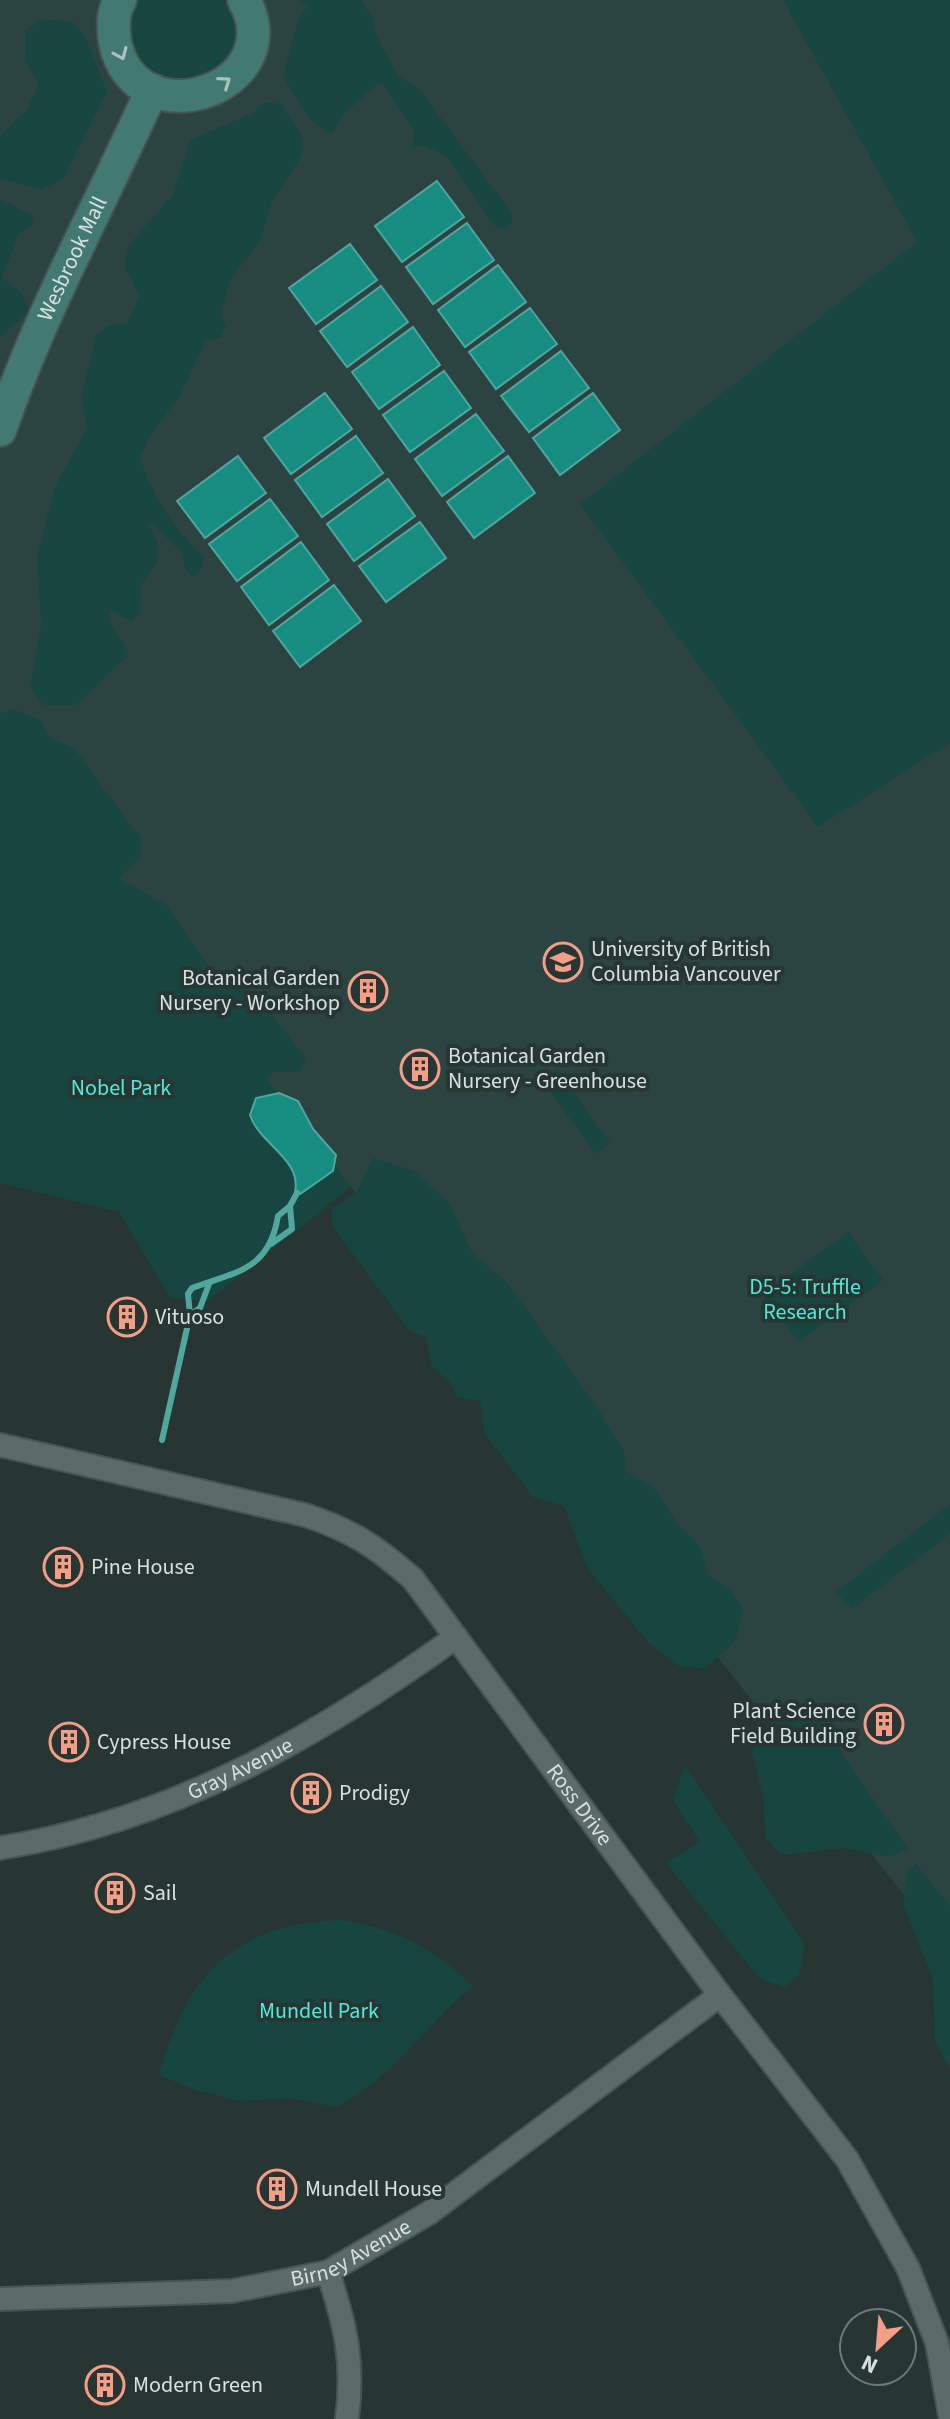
<svg xmlns="http://www.w3.org/2000/svg" width="950" height="2419" font-family="'Source Sans 3',sans-serif">
<style>
.built{fill:#2c4441}
.green{fill:#174540}
.water{fill:#178d82;stroke:#51a69e;stroke-width:2}
.lines{fill:none;stroke-linecap:round;stroke-linejoin:round}
.stream{stroke:#51a69e;stroke-width:6}
.street-casing{stroke:#475452;stroke-width:26}
.secondary-casing{stroke:#475452;stroke-width:36}
.street{stroke:#5b6b68;stroke-width:22}
.secondary{stroke:#427973;stroke-width:32}
.oneway{stroke:#abc2bf}
.labels{text-anchor:middle;dominant-baseline:central;stroke-width:8;stroke-linejoin:round;paint-order:stroke}
.street-label{font-size:22px;fill:#d8e1df;stroke:#273633}
.poi-label{font-size:22px;fill:#d8e1df;stroke:#273633;text-anchor:start}
.park-label{font-size:22px;fill:#53e9d9;stroke:#273633}
</style>
<rect width="100%" height="100%" fill="#273633"/>
<polygon class="built" points="0,0 950,0 950,1954 0,738"/>
<g class="green">
<path d="M136,0H235L243,28L224,72L167,83C136,62 118,39 136,0Z"/>
<path d="M300,0H360L374,20L375,33L398,76L421,91L513,215L511,225L501,230L494,225L446,156L423,145L411,147L415,131L382,84H377L344,114L332,133C308,126 294,95 283,75L298,20L307,7Z"/>
<polygon points="783,0 950,0 950,743 818,827 580,504 917,242"/>
<polygon points="42,19 73,22 85,36 107,92 64,178 42,190 0,178 0,136 26,111 39,84 25,60 25,31"/>
<path d="M266,102L280,104L302,135L303,153L272,202L260,241L231,279L221,313L226,327L221,337L206,341L179,397L152,433L140,457C153,497 173,528 204,557L202,569L193,576L185,570L182,553L153,524H148L158,542V561L141,585L140,613L131,621L108,609L112,627L129,654L76,705H43L30,687L41,625L37,555L56,485L87,428L81,397L96,335L109,326L127,323L140,296L124,267L128,246L172,196L190,140L251,114Z"/>
<path d="M0,199L33,216L32,225L18,235L2,278L22,293L29,310C20,323 9,326 0,339Z"/>
<polygon points="13,709 40,720 51,738 74,748 141,839 141,856 119,878 168,906 207,964 254,993 306,1058 300,1072 274,1072 267,1079 351,1187 208,1301 170,1298 119,1212 0,1183 0,714"/>
<polygon points="557,1069 610,1142 596,1154 543,1082"/>
<polygon points="373,1158 414,1171 450,1204 472,1253 509,1285 592,1400 623,1448 626,1471 657,1491 676,1522 700,1546 709,1576 730,1589 743,1610 736,1640 705,1669 679,1666 649,1643 588,1569 564,1506 533,1497 485,1434 480,1401 457,1398 450,1382 432,1367 426,1337 410,1331 332,1226 332,1209 357,1191"/>
<polygon points="848,1232 883,1280 799,1342 762,1295"/>
<polygon points="950,1504 950,1534 852,1609 836,1592"/>
<polygon points="790,1711 819,1720 908,1849 888,1857 845,1848 781,1855 766,1839 763,1794 752,1752 756,1736 767,1731 776,1712"/>
<polygon points="685,1765 805,1944 799,1975 784,1987 760,1979 666,1863 700,1842 673,1801"/>
<polygon points="916,1864 950,1906 950,2068 935,2042 933,1980 903,1904 907,1873"/>
<path d="M343,1920C402,1931 429,1946 473,1986C427,2024 390,2081 336,2107L288,2098L241,2101L198,2091L159,2075C187,1974 234,1923 343,1920Z"/>
</g>
<g class="water">
<polygon points="437,181 464,217 402,262 375,226"/>
<polygon points="467,223 494,260 433,304 406,267"/>
<polygon points="350,244 377,280 316,324 289,288"/>
<polygon points="498,265 526,302 465,347 438,310"/>
<polygon points="381,286 408,322 347,367 320,331"/>
<polygon points="530,308 557,344 496,389 469,352"/>
<polygon points="413,327 440,365 379,409 352,372"/>
<polygon points="561,351 589,388 529,432 501,396"/>
<polygon points="444,371 471,408 410,452 383,415"/>
<polygon points="325,393 352,429 291,474 264,438"/>
<polygon points="593,393 620,430 560,475 533,438"/>
<polygon points="476,414 504,451 442,496 415,459"/>
<polygon points="356,436 383,473 322,517 295,480"/>
<polygon points="238,456 266,493 205,538 177,501"/>
<polygon points="508,456 535,493 474,538 447,502"/>
<polygon points="388,479 415,516 354,561 327,524"/>
<polygon points="270,499 298,536 237,581 209,544"/>
<polygon points="420,522 446,558 386,602 359,566"/>
<polygon points="301,542 329,580 269,625 241,587"/>
<polygon points="334,585 361,621 300,667 273,631"/>
<path d="M279,1093L298,1101L313,1129L336,1155L333,1171L300,1194L295,1192C302,1159 259,1144 250,1115L256,1098Z"/>
</g>
<g class="lines">
<g class="stream">
<polyline points="271,1244 292,1229 290,1206"/>
<polyline points="190,1315 200,1308 209,1284"/>
<path d="M162,1440L190,1315L188,1294L192,1288C235,1272 269,1271 278,1216L290,1206L297,1193"/>
</g>
<defs>
<g id="street">
<path id="s1" d="M0,1445L305,1515C351,1530 377,1547 413,1579L720,1995L847,2159L908,2268L937,2343L950,2415"/>
<path id="s2" d="M0,1848C172,1821 317,1737 456,1637"/>
<path d="M328,2272C346,2327 354,2361 347,2419"/>
<path id="s3" d="M0,2299L232,2291L328,2272L429,2213L720,1995"/>
</g>
<g id="secondary">
<path d="M120,0C112,12 113,28 115,42C135,142 293,88 244,0"/>
<path id="s4" d="M0,430C40,313 101,203 152,90"/>
</g>
</defs>
<use href="#street" class="street-casing"/>
<use href="#secondary" class="secondary-casing"/>
<use href="#street" class="street"/>
<use href="#secondary" class="secondary"/>
</g>
<defs><path id="oneway-chevron" d="M-2-3.5L2.5 0L-2 3.5" fill="none" stroke-width="1.6" stroke-linecap="round" stroke-linejoin="round" transform="scale(2)"/></defs>
<g class="oneway">
<use href="#oneway-chevron" transform="translate(121 54) rotate(67)"/>
<use href="#oneway-chevron" transform="translate(225 82) rotate(-35)"/>
</g>
<defs>
<symbol id="university-ring" viewBox="-11 -11 22 22"><circle r="9.5" fill="#273633" stroke="#f49e88" stroke-width="1.5"/><path d="M0-5L7-2L0 1L-7-2ZM-4 1L0 2.5L4 1V4Q0 6-4 4Z" fill="#f49e88"/></symbol>
<symbol id="building-ring" viewBox="-11 -11 22 22"><circle r="9.5" fill="#273633" stroke="#f49e88" stroke-width="1.5"/><path d="M-4-6H4V6H1V3H-1V6H-4ZM-2.5-4.3h1.7v1.8h-1.7ZM.8-4.3h1.7v1.8H.8ZM-2.5-1h1.7V.8h-1.7ZM.8-1h1.7V.8H.8Z" fill="#f49e88"/></symbol>
</defs>
<g fill-rule="evenodd">
<use href="#university-ring" x="541" y="940" width="44" height="44"/>
<use href="#building-ring" x="346" y="969" width="44" height="44"/>
<use href="#building-ring" x="398" y="1047" width="44" height="44"/>
<use href="#building-ring" x="105" y="1295" width="44" height="44"/>
<use href="#building-ring" x="41" y="1545" width="44" height="44"/>
<use href="#building-ring" x="862" y="1702" width="44" height="44"/>
<use href="#building-ring" x="47" y="1720" width="44" height="44"/>
<use href="#building-ring" x="289" y="1771" width="44" height="44"/>
<use href="#building-ring" x="93" y="1871" width="44" height="44"/>
<use href="#building-ring" x="255" y="2167" width="44" height="44"/>
<use href="#building-ring" x="83" y="2363" width="44" height="44"/>
</g>
<g class="labels">
<g class="street-label">
<text stroke="none"><textPath href="#s4" startOffset="186">Wesbrook Mall</textPath></text>
<text stroke="none"><textPath href="#s2" startOffset="254">Gray Avenue</textPath></text>
<text stroke="none"><textPath href="#s1" startOffset="720">Ross Drive</textPath></text>
<text stroke="none"><textPath href="#s3" startOffset="358">Birney Avenue</textPath></text>
</g>
<g class="poi-label">
<text x="591" y="949">University of British<tspan x="591" dy="25">Columbia Vancouver</tspan></text>
<text x="340" y="978" text-anchor="end">Botanical Garden<tspan x="340" dy="25">Nursery - Workshop</tspan></text>
<text x="448" y="1056">Botanical Garden<tspan x="448" dy="25">Nursery - Greenhouse</tspan></text>
<text x="155" y="1317">Vituoso</text>
<text x="91" y="1567">Pine House</text>
<text x="856" y="1711" text-anchor="end">Plant Science<tspan x="856" dy="25">Field Building</tspan></text>
<text x="97" y="1742">Cypress House</text>
<text x="339" y="1793">Prodigy</text>
<text x="143" y="1893">Sail</text>
<text x="305" y="2189">Mundell House</text>
<text x="133" y="2385">Modern Green</text>
</g>
<g class="park-label">
<text x="121" y="1088">Nobel Park</text>
<text x="805" y="1287">D5-5: Truffle<tspan x="805" dy="25">Research</tspan></text>
<text x="319" y="2011">Mundell Park</text>
</g>
</g>
<g transform="translate(878 2347) rotate(206)"><circle r="38" fill="#273633" stroke="#6e7a78" stroke-width="2"/>
<path d="M0-6L14 30L0 20L-14 30Z" fill="#f49e88"/>
<text y="-12" font-size="22" font-weight="bold" text-anchor="middle" fill="#d8e1df">N</text>
</g>
</svg>
